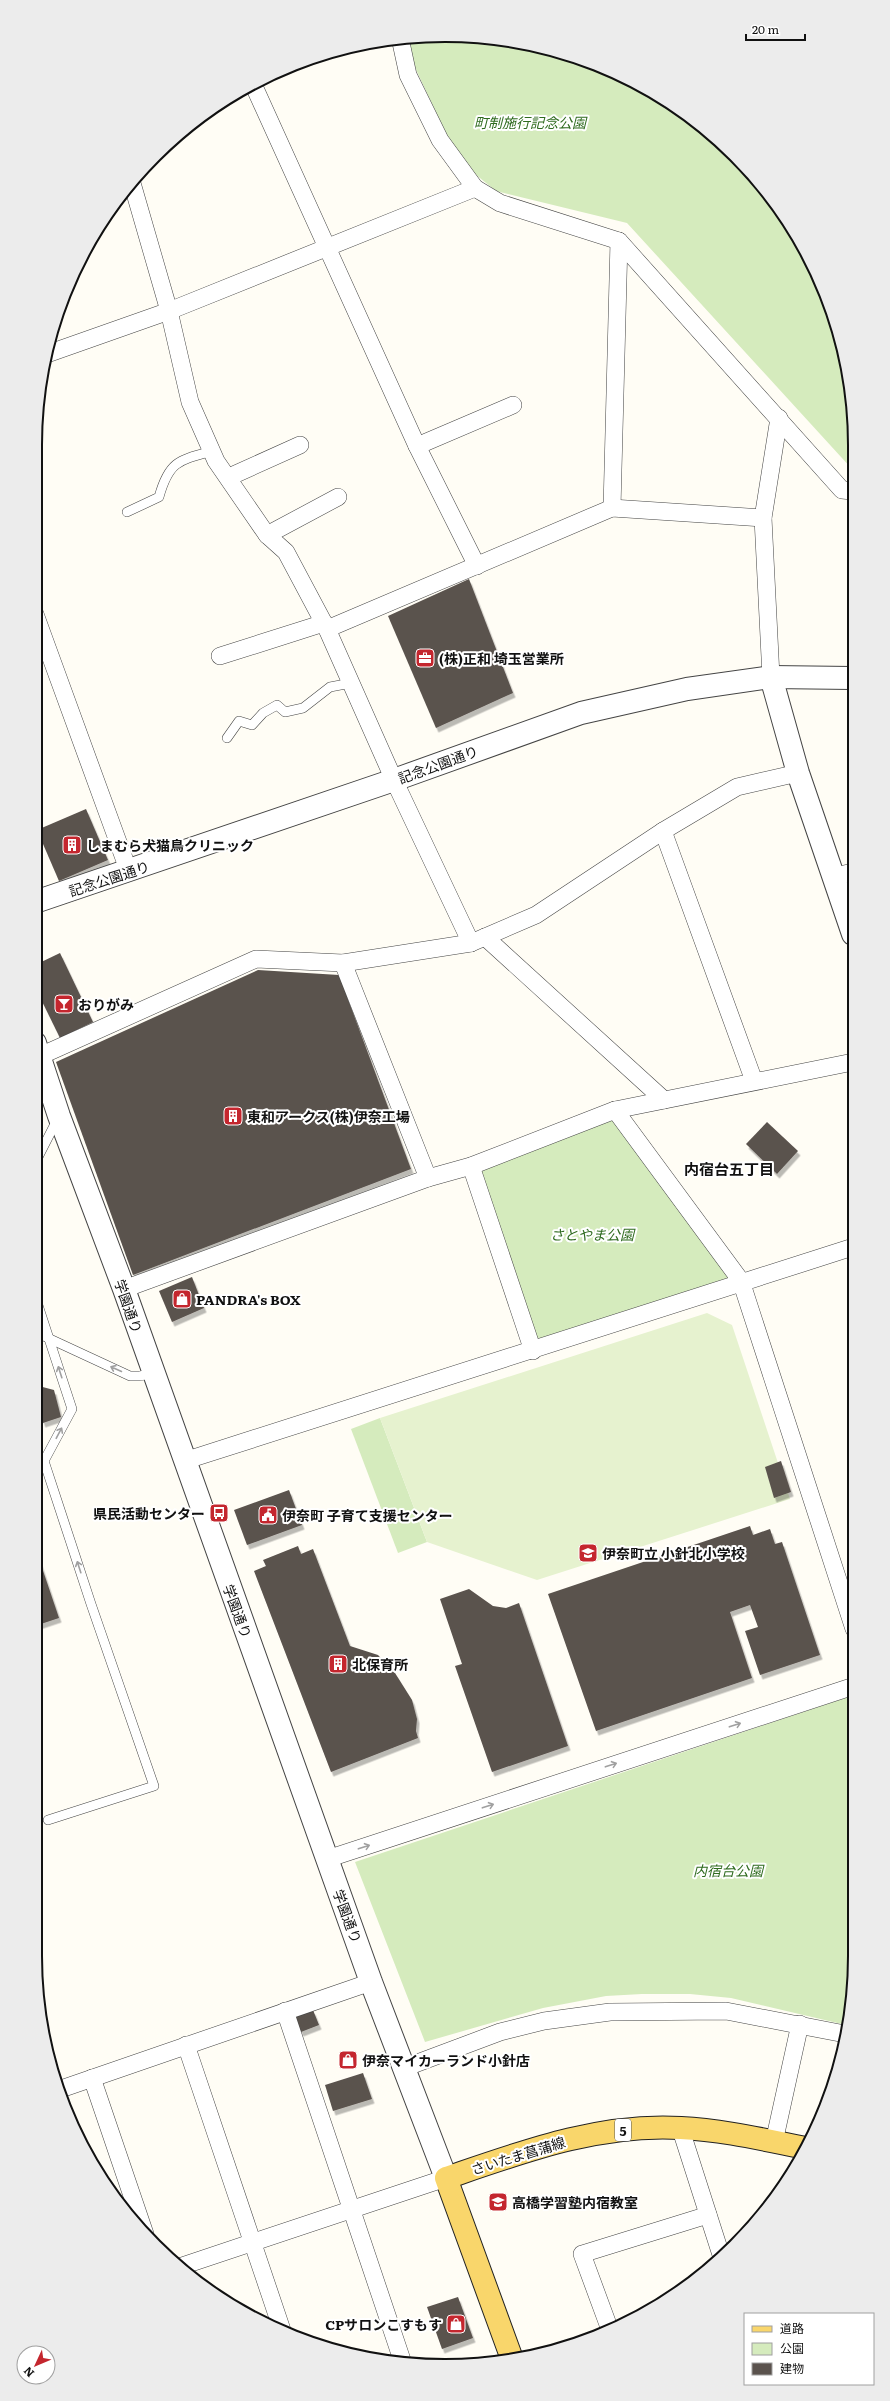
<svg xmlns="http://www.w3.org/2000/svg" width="890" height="2401" font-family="Literata,'Noto Sans JP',serif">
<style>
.green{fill:#d5ebbd}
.pitch{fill:#e6f2cf}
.building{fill:#5a524d;filter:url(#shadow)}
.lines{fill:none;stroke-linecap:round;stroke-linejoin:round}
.service-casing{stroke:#444;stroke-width:10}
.minor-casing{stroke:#444;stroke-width:18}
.tertiary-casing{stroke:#444;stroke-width:24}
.primary-casing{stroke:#222;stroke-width:24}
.service{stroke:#fff;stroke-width:9}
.minor{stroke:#fff;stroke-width:17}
.tertiary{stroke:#fff;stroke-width:22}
.primary{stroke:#f9d66b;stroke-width:22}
.oneway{stroke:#a0a0a0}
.labels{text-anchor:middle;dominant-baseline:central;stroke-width:4;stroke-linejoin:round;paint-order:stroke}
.shield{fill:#fff;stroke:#585858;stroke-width:1}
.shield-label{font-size:13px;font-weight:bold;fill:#111}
.park-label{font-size:14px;font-style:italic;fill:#2f6b1f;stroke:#fff}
.poi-label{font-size:14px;font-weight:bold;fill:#111;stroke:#fff;text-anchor:start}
.street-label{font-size:14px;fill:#111;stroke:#fff}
.neighbourhood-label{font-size:15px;font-weight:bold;fill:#111;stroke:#fff}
.rim{fill:none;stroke:#111;stroke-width:2}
</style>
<defs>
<filter id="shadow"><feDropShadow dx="2.5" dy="4.5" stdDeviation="0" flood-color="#0004"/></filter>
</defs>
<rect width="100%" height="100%" fill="#fffdf5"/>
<g class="green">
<polygon points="472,36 551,49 602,66 673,104 753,175 786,217 824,288 851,391 852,469 627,223 496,191 475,174 447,136 412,61 408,38"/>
<polygon points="615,1110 741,1281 533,1351 471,1166"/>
<polygon points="380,1418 427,1542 398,1553 351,1429"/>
<polygon points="854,1695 855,1956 846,2025 731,1998 690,1994 642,1994 606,1996 543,2008 425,2042 355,1862"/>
</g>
<polygon class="pitch" points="707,1313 732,1325 790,1499 537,1580 427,1542 380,1418"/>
<g class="building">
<polygon points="469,579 513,693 436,728 388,616"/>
<polygon points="86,809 108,860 59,881 37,830"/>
<polygon points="60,953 93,1022 60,1038 35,987 35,965"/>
<polygon points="258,970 339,975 411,1169 133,1275 56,1062"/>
<polygon points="767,1122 798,1151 777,1174 746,1144"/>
<polygon points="192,1277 204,1308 172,1322 159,1291"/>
<polygon points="35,1385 54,1390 61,1417 43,1423 35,1401"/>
<polygon points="781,1461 791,1492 774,1498 765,1467"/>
<polygon points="289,1490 302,1525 247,1545 234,1510"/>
<polygon points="750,1526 753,1535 770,1529 775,1544 782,1542 820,1655 760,1675 745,1631 758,1627 750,1605 730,1612 752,1678 596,1731 548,1594"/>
<polygon points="298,1546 301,1554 313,1549 350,1646 378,1655 395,1673 412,1700 417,1719 416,1731 418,1738 331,1772 254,1571 266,1566 263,1560"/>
<polygon points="35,1547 59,1618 35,1626"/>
<polygon points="469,1589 493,1606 506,1608 519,1603 568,1746 492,1772 455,1666 462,1664 440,1599"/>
<polygon points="313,2010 319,2025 301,2032 294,2017"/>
<polygon points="363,2073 372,2099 333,2111 325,2085"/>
<polygon points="458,2297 473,2338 442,2349 427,2307"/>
</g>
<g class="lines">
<defs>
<g id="service">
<path d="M127,512L159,497C169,461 179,460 213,451"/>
<polyline points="227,738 239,721 252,725 263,713 277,705 285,712 303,708 330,687 351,683"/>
<polyline points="35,1163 57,1120"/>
<polyline points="35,1296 72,1409 44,1461 91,1604 154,1786 48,1820"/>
<polyline points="35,1332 130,1376 140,1376 153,1373"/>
</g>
<g id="minor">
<polyline points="400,38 408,75 440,140 475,188 500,203 619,241 842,490 852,491"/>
<polyline points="253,84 417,446 477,566"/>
<polyline points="132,183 169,311 190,402 216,461 267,535 286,552 327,629 394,780 471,943"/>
<polyline points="47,354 169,311 475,188"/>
<polyline points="417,446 513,405"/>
<polyline points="229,477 300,445"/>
<polyline points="612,508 619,241"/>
<polyline points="267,535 338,497"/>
<polyline points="35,614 129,872"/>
<polyline points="327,629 612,508 763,518"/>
<polyline points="220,656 324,623"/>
<polyline points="771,677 763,518 779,418"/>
<polyline points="663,831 754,1081"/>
<polyline points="835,876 853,872"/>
<polyline points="485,937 664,1100"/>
<polyline points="343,963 428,1178"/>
<polyline points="40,1056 256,959 343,963 471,943 536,915 663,831 737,787 798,773"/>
<polyline points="615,1110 741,1281 854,1629"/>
<polyline points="471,1166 533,1351"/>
<polyline points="124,1289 428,1178 471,1166 615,1110 853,1062"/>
<polyline points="184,1461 853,1247"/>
<polyline points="327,1859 854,1686"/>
<polyline points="285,2011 403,2363"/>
<polyline points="186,2045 282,2330"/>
<polyline points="404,2068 500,2032 544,2021 610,2012 726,2011 845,2034"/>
<polyline points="92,2078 145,2234"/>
<polyline points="58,2090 371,1982"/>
<polyline points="680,2127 722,2258"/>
<polyline points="774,2142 800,2024"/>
<polyline points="179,2267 446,2178"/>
<polyline points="610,2330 582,2254 708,2215"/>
</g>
<g id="tertiary">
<polyline points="771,677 798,773 853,934"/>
<polyline points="35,902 394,780 581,713 687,689 771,677 852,678"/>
<polyline points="35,1043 59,1116 124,1289 371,1982 446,2178"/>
</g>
<path id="primary" d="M512,2359L446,2178C522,2152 599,2123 681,2128C723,2130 765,2140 806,2148"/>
</defs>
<use href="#service" class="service-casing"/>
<use href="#minor" class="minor-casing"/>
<use href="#tertiary" class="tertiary-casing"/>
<use href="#primary" class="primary-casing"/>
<use href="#service" class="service"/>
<use href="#minor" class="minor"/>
<use href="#tertiary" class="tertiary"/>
<use href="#primary" class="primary"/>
</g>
<defs><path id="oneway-shaft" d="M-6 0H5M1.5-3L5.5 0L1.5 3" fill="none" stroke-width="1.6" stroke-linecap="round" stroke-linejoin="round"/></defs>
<g class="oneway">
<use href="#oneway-shaft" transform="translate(116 1369) rotate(-156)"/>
<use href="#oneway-shaft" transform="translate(60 1372) rotate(-108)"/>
<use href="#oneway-shaft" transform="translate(59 1433) rotate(-62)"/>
<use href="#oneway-shaft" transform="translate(79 1567) rotate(-108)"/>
<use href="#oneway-shaft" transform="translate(735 1725) rotate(-18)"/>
<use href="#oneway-shaft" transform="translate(611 1765) rotate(-18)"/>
<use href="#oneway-shaft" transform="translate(488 1806) rotate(-18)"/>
<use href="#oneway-shaft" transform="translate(364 1847) rotate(-18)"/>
</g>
<defs>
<symbol id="office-square" viewBox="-11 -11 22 22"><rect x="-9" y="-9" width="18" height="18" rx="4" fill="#c4262e" stroke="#fff"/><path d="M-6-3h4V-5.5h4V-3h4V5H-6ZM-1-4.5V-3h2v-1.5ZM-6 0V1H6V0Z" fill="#fff"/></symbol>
<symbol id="building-square" viewBox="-11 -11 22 22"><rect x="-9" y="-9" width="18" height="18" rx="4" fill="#c4262e" stroke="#fff"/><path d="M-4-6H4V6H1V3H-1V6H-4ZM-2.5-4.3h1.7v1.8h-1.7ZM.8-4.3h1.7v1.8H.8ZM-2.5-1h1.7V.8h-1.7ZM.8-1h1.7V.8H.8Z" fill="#fff"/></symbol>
<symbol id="bar-square" viewBox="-11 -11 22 22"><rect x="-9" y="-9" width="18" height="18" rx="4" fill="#c4262e" stroke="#fff"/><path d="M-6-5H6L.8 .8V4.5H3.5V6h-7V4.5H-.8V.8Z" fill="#fff"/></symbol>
<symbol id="shop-square" viewBox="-11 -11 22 22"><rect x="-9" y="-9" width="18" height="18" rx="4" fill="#c4262e" stroke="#fff"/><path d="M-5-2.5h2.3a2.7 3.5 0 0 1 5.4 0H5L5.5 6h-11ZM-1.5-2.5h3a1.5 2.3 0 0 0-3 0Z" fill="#fff"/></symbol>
<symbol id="bus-square" viewBox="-11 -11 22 22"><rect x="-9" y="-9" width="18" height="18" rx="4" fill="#c4262e" stroke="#fff"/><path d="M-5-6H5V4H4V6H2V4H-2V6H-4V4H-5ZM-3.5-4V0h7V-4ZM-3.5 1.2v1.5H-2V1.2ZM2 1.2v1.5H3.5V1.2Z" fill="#fff"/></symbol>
<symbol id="civic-square" viewBox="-11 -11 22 22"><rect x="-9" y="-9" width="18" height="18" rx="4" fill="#c4262e" stroke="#fff"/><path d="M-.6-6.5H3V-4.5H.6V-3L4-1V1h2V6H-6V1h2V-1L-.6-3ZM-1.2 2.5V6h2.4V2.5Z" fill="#fff"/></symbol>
<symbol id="school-square" viewBox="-11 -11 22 22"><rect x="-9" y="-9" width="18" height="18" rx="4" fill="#c4262e" stroke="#fff"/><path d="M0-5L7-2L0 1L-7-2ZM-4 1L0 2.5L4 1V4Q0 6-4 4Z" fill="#fff"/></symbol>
</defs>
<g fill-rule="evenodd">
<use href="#office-square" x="414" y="647" width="22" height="22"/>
<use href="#building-square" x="61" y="834" width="22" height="22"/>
<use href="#bar-square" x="53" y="993" width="22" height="22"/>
<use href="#building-square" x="222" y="1105" width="22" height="22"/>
<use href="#shop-square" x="171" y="1288" width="22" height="22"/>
<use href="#bus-square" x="208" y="1502" width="22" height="22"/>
<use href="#civic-square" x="257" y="1504" width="22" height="22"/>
<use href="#school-square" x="577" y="1542" width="22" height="22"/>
<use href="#building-square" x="327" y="1653" width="22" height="22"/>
<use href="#shop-square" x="337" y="2049" width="22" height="22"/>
<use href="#school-square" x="487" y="2191" width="22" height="22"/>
<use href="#shop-square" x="445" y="2313" width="22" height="22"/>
</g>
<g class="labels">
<rect class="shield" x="615" y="2119" width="16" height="22" rx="3"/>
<g class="shield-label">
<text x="623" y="2130">5</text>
</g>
<g class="park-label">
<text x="530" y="122">町制施行記念公園</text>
<text x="592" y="1234">さとやま公園</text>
<text x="728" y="1870">内宿台公園</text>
</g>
<g class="poi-label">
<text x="439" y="658">(株)正和 埼玉営業所</text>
<text x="86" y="845">しまむら犬猫鳥クリニック</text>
<text x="78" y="1004">おりがみ</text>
<text x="247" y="1116">東和アークス(株)伊奈工場</text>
<text x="196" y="1299">PANDRA's BOX</text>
<text x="205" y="1513" text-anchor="end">県民活動センター</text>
<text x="282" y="1515">伊奈町 子育て支援センター</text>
<text x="602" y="1553">伊奈町立 小針北小学校</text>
<text x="352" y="1664">北保育所</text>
<text x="362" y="2060">伊奈マイカーランド小針店</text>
<text x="512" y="2202">高橋学習塾内宿教室</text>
<text x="442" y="2324" text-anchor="end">CPサロンこすもす</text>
</g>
<g class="street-label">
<text transform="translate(438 764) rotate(-20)">記念公園通り</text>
<text transform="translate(109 878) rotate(-18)">記念公園通り</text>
<text transform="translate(129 1306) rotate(71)">学園通り</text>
<text transform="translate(238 1611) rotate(70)">学園通り</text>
<text transform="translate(348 1916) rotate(70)">学園通り</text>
<text transform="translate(518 2155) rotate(-17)">さいたま菖蒲線</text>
</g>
<g class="neighbourhood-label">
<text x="729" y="1168">内宿台五丁目</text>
</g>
</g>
<path d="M0 0H890V2401H0ZM445 42H445A403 403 0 0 1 848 445V1956A403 403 0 0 1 445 2359H445A403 403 0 0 1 42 1956V445A403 403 0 0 1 445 42Z" fill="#ececec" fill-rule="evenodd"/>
<path class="rim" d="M445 42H445A403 403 0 0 1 848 445V1956A403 403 0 0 1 445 2359H445A403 403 0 0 1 42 1956V445A403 403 0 0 1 445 42Z"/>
<rect x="744" y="2313" width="130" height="72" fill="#ffffff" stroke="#a0a0a0"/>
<rect x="752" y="2326" width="20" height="6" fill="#f9d66b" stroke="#a0a0a0"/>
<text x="780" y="2333" font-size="12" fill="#111111">道路</text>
<rect x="752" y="2343" width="20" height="12" fill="#d5ebbd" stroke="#a0a0a0"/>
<text x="780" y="2353" font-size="12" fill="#111111">公園</text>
<rect x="752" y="2363" width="20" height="12" fill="#5a524d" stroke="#a0a0a0"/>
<text x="780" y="2373" font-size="12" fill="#111111">建物</text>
<g transform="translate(36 2365) rotate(226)"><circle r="19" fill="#ffffff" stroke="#a0a0a0"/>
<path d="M0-3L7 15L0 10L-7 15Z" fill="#c4262e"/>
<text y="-6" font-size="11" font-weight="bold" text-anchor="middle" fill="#111111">N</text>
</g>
<path d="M746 34v6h59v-6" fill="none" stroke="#111111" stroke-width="2"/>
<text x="752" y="34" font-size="12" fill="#111111" stroke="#ffffff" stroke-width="3" paint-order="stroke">20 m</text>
</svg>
